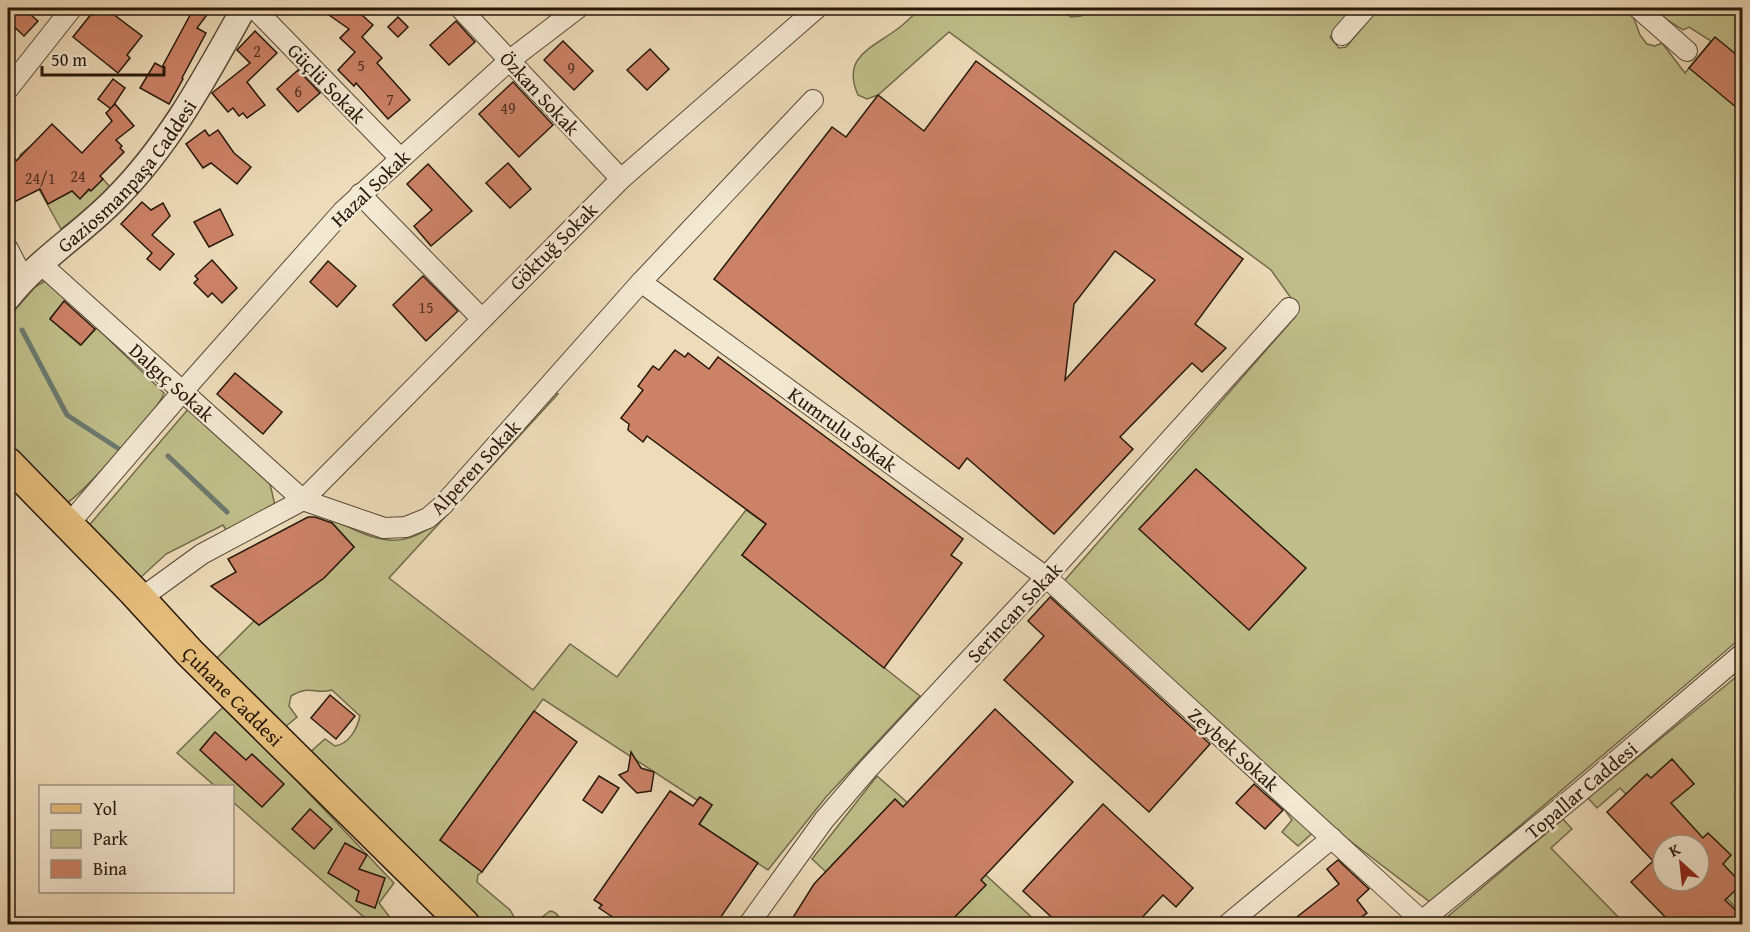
<svg xmlns="http://www.w3.org/2000/svg" width="1750" height="932" font-family="'Gentium Book Plus',serif">
<style>
.green{fill:#bfbe8a;stroke:#736a4a;stroke-width:1.5}
.lines{fill:none;stroke-linecap:round;stroke-linejoin:round}
.stream{stroke:#6b796e;stroke-width:5}
.building{fill:#cc8267;stroke:#271709;stroke-width:1.5;fill-rule:evenodd}
.minor-casing{stroke:#584835;stroke-width:22}
.tertiary-casing{stroke:#584835;stroke-width:27}
.primary-casing{stroke:#271709;stroke-width:33}
.minor{stroke:#f3e8d2;stroke-width:20}
.tertiary{stroke:#f3e8d2;stroke-width:24}
.primary{stroke:#e6be7c;stroke-width:30}
.labels{text-anchor:middle;dominant-baseline:central;stroke-width:5;stroke-linejoin:round;paint-order:stroke}
.number-label{font-size:16px;fill:#503220}
.street-label{font-size:20px;fill:#271709;stroke:#f3e8d2}
</style>
<rect width="100%" height="100%" fill="#eddbb9"/>
<filter id="stains"><feTurbulence type="fractalNoise" baseFrequency=".00333" numOctaves="4"/><feColorMatrix values="0 0 0 0 .2 0 0 0 0 .09 0 0 0 0 .02 0 0 0 .5 -.17"/></filter>
<radialGradient id="worn" r=".72"><stop offset=".6" stop-color="#630" stop-opacity="0"/><stop offset="1" stop-color="#630" stop-opacity=".3"/></radialGradient>
<g class="green">
<path d="M921,8H1058L1071,17L1081,16L1089,8H1354L1330,37L1339,48L1346,47L1379,8H1630L1640,35L1647,44L1655,46L1662,43L1685,73L1711,41L1689,27L1683,30L1648,8H1742V637L1430,902L1337,831L1317,829L1298,846L1282,832L1292,820L1284,809L1213,741L1051,596L1296,316V305L1271,270L949,32L878,95L867,99L858,95C841,57 872,48 896,30C905,24 913,15 921,8Z"/>
<polygon points="33,144 80,198 103,179 110,187 94,204 61,229 20,155"/>
<path d="M45,281L66,299L50,319L80,345L97,328L164,393C161,407 80,497 65,504L8,450V318L35,287Z"/>
<path d="M556,393L558,394L389,578L533,690L570,644L617,677L746,510L766,524L742,555L920,696L826,797L768,870L699,825L712,805L700,797L697,800L543,699L440,840L482,872L478,875L477,882L510,910L514,917L510,924H481L308,754L325,739L335,746C349,744 357,729 360,716L332,690C315,695 310,684 291,696L289,706L297,717L285,727L216,659L254,621L259,625L324,578L354,547L327,517C370,537 398,556 440,520Z"/>
<polygon points="189,408 269,480 275,505 226,530 223,525 166,554 139,579 86,529"/>
<polygon points="1742,672 1742,914 1699,870 1699,845 1675,845 1620,788 1597,808 1588,798"/>
<polygon points="225,705 394,883 379,903 395,924 364,924 366,919 233,802 232,786 215,786 177,753"/>
<polygon points="877,776 899,795 1039,924 948,924 985,885 895,799 832,865 895,924 882,924 812,859"/>
<polygon points="1563,819 1572,829 1551,848 1625,924 1439,924"/>
<path d="M550,911C556,912 561,917 560,924H533Z"/>
</g>
<g class="lines">
<g class="stream">
<polyline points="22,330 67,415 119,449"/>
<polyline points="168,456 227,512"/>
</g>
</g>
<g class="building">
<polygon points="8,8 38,8 31,15 38,21 24,36 8,21"/>
<polygon points="96,8 105,8 142,36 127,55 130,58 118,73 73,37"/>
<polygon points="194,8 212,8 197,28 206,33 182,78 183,79 169,104 140,88 155,63 162,67"/>
<polygon points="319,8 350,8 362,15 373,25 362,37 382,58 377,63 410,100 388,119 356,83 354,86 338,70 355,52 340,38 349,29"/>
<polygon points="398,17 408,27 398,37 388,27"/>
<polygon points="456,21 475,42 449,65 430,45"/>
<polygon points="255,31 277,53 247,82 265,105 247,118 243,113 239,116 233,108 228,112 212,93 250,63 237,50"/>
<polygon points="1715,37 1743,60 1743,113 1689,68"/>
<polygon points="563,41 593,71 574,90 544,60"/>
<polygon points="650,49 669,69 647,90 627,70"/>
<path d="M976,61L1243,259L1195,324L1226,348L1202,372L1192,363L1120,437L1133,449L1054,534L967,458L959,469L714,279L832,127L846,137L878,95L924,131ZM1115,251L1155,280L1065,380L1074,304Z"/>
<polygon points="298,70 320,93 298,112 277,89"/>
<polygon points="113,79 125,88 111,109 98,99"/>
<polygon points="513,82 553,125 519,157 479,114"/>
<polygon points="115,104 134,126 116,140 122,146 120,148 124,152 100,176 103,179 91,191 89,189 80,199 72,191 48,204 40,189 8,205 8,145 16,161 52,124 82,153 112,121 106,113"/>
<polygon points="205,130 209,136 218,130 234,153 251,167 237,184 211,163 203,168 186,144"/>
<polygon points="508,163 531,189 510,208 486,183"/>
<polygon points="428,164 472,211 431,246 414,226 432,210 407,184"/>
<polygon points="142,202 151,210 163,203 170,216 152,235 174,254 160,270 147,259 152,253 121,224"/>
<polygon points="220,209 233,235 209,247 194,222"/>
<polygon points="212,260 237,288 222,303 212,293 208,297 194,283 198,279 195,276"/>
<polygon points="328,261 356,286 337,307 310,282"/>
<polygon points="423,276 458,311 426,341 393,305"/>
<polygon points="64,301 95,329 81,345 50,319"/>
<polygon points="675,350 685,357 688,353 709,369 718,357 963,539 951,555 962,563 884,668 742,555 766,524 647,436 643,442 628,430 629,424 621,418 643,390 638,386 653,366 659,370"/>
<polygon points="235,373 282,412 263,434 217,394"/>
<polygon points="1196,469 1306,568 1249,630 1139,529"/>
<polygon points="308,517 315,517 332,523 354,547 324,578 259,625 211,586 236,572 228,559"/>
<polygon points="1050,597 1210,744 1149,812 1004,680 1044,636 1028,621"/>
<polygon points="330,695 355,716 336,739 311,718"/>
<polygon points="995,709 1073,782 981,880 986,885 948,924 798,924 792,919 814,884 895,799 903,807"/>
<polygon points="534,711 577,742 482,872 440,840"/>
<polygon points="215,732 246,760 252,754 284,784 262,807 200,750"/>
<polygon points="631,752 641,768 654,772 651,791 637,793 619,775 628,771"/>
<path d="M1672,759L1694,784L1671,803L1703,838L1708,833L1731,855L1723,864L1742,884L1725,900L1743,917V924H1672L1631,882L1653,861L1607,812L1647,774L1651,778ZM1663,845H1699V881H1663Z"/>
<polygon points="599,776 619,788 602,813 583,800"/>
<polygon points="1254,784 1283,810 1265,829 1236,803"/>
<polygon points="670,791 693,806 700,797 712,805 699,824 758,863 716,924 623,924 599,908 602,905 594,900"/>
<polygon points="1103,804 1193,888 1176,907 1163,895 1136,924 1059,924 1023,891"/>
<polygon points="310,809 332,829 314,849 292,829"/>
<polygon points="345,843 367,855 359,869 385,878 375,908 356,901 359,891 328,873"/>
<polygon points="1338,860 1369,889 1357,900 1367,913 1352,924 1288,924 1339,884 1327,869"/>
</g>
<g class="lines">
<defs>
<g id="minor">
<polyline points="254,8 400,158"/>
<polyline points="460,8 621,179"/>
<polyline points="1638,8 1687,51"/>
<polyline points="1342,35 1366,8"/>
<polyline points="8,89 72,8"/>
<polyline points="360,194 482,319"/>
<polyline points="8,249 24,280"/>
<polyline points="41,264 303,500 384,528 406,527 428,518 443,505 641,282 813,100"/>
<polyline points="641,282 1046,577 1422,921"/>
<polyline points="68,525 183,391 343,211 510,60 578,8"/>
<polyline points="140,599 202,554 303,500 621,179 817,8"/>
<polyline points="749,924 824,820 867,770 1046,577 1289,308"/>
<polyline points="1228,924 1332,838"/>
<polyline points="1418,924 1576,795 1742,654"/>
</g>
<g id="tertiary">
<path id="s1" d="M8,298C38,260 81,234 115,199C170,144 206,76 244,8"/>
</g>
<g id="primary">
<path id="s2" d="M8,463L134,592L190,653L464,924"/>
</g>
</defs>
<use href="#minor" class="minor-casing"/>
<use href="#tertiary" class="tertiary-casing"/>
<use href="#primary" class="primary-casing"/>
<use href="#minor" class="minor"/>
<use href="#tertiary" class="tertiary"/>
<use href="#primary" class="primary"/>
</g>
<g class="labels">
<g class="number-label">
<text x="257" y="51">2</text>
<text x="361" y="65">5</text>
<text x="571" y="68">9</text>
<text x="298" y="91">6</text>
<text x="390" y="99">7</text>
<text x="508" y="108">49</text>
<text x="78" y="176">24</text>
<text x="40" y="178">24/1</text>
<text x="426" y="307">15</text>
</g>
<g class="street-label">
<text transform="translate(327 83) rotate(46)">Güçlü Sokak</text>
<text transform="translate(540 93) rotate(47)">Özkan Sokak</text>
<text stroke="none"><textPath href="#s1" startOffset="171">Gaziosmanpaşa Caddesi</textPath></text>
<text transform="translate(370 188) rotate(-44)">Hazal Sokak</text>
<text transform="translate(553 246) rotate(-45)">Göktuğ Sokak</text>
<text transform="translate(172 382) rotate(42)">Dalgıç Sokak</text>
<text transform="translate(843 429) rotate(36)">Kumrulu Sokak</text>
<text transform="translate(475 467) rotate(-47)">Alperen Sokak</text>
<text transform="translate(1014 612) rotate(-47)">Serincan Sokak</text>
<text stroke="none"><textPath href="#s2" startOffset="324">Çuhane Caddesi</textPath></text>
<text transform="translate(1234 749) rotate(42)">Zeybek Sokak</text>
<text transform="translate(1581 790) rotate(-40)">Topallar Caddesi</text>
</g>
</g>
<rect width="1750" height="932" fill="none" stroke="#eddbb9" stroke-width="30"/>
<rect x="9" y="9" width="1732" height="914" fill="none" stroke="#271709" stroke-width="3"/>
<rect x="15" y="15" width="1720" height="902" fill="none" stroke="#271709" stroke-width="1.5"/>
<rect x="39" y="785" width="195" height="108" fill="#f3e8d2" stroke="#a19482" stroke-width="1.5"/>
<rect x="51" y="804" width="30" height="9" fill="#e6be7c" stroke="#a19482" stroke-width="1.5"/>
<text x="93" y="815" font-size="18" fill="#271709">Yol</text>
<rect x="51" y="830" width="30" height="18" fill="#bfbe8a" stroke="#a19482" stroke-width="1.5"/>
<text x="93" y="845" font-size="18" fill="#271709">Park</text>
<rect x="51" y="860" width="30" height="18" fill="#cc8267" stroke="#a19482" stroke-width="1.5"/>
<text x="93" y="875" font-size="18" fill="#271709">Bina</text>
<g transform="translate(1681 863) rotate(333)"><circle r="28" fill="#f3e8d2" stroke="#a19482" stroke-width="1.5"/>
<path d="M0-4.5L10 22L0 15L-10 22Z" fill="#8f2418"/>
<text y="-9" font-size="16" font-weight="bold" text-anchor="middle" fill="#271709">K</text>
</g>
<path d="M42 66v9h122v-9" fill="none" stroke="#271709" stroke-width="3"/>
<text x="51" y="66" font-size="18" fill="#271709" stroke="#f3e8d2" stroke-width="4.5" paint-order="stroke">50 m</text>
<rect width="100%" height="100%" filter="url(#stains)"/>
<rect width="100%" height="100%" fill="url(#worn)"/>
</svg>
